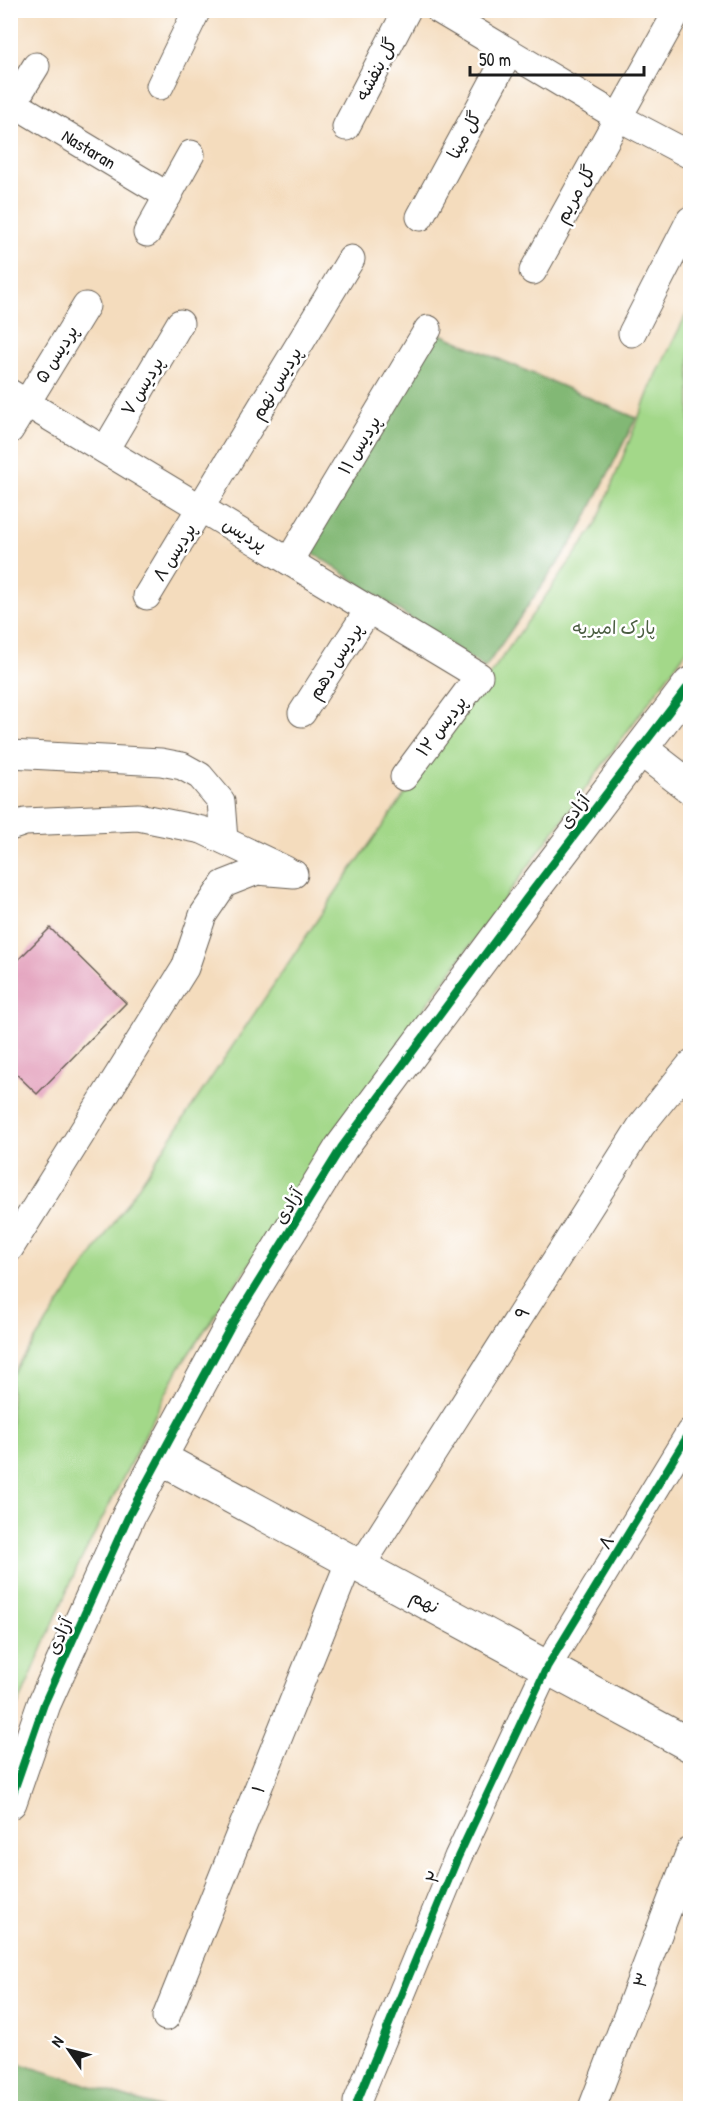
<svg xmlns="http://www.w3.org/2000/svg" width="701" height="2119" font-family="'Patrick Hand','Playpen Sans Arabic',sans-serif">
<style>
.green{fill:#a3d889;stroke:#607a52;stroke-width:1.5}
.forest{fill:#82b875;stroke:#4f6a48;stroke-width:1.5}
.building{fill:#e096b5}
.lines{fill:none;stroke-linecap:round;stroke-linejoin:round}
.minor-casing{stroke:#685f54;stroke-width:29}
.tertiary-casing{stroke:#685f54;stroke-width:35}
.minor{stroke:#fff;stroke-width:27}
.tertiary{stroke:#fff;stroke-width:33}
.cycleway-casing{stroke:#fff;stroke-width:11}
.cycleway{stroke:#00873e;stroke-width:8}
.labels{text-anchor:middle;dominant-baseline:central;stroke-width:5;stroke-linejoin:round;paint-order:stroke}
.street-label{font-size:18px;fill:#1c1c1c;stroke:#fff}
.park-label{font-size:18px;fill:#4b5e42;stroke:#fff}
</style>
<rect width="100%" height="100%" fill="#fff"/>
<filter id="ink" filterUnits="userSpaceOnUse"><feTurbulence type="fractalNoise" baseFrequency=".0167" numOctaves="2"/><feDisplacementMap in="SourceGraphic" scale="12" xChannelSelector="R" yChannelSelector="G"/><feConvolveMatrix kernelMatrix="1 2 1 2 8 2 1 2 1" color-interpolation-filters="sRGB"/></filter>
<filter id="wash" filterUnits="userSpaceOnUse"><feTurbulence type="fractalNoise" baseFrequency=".008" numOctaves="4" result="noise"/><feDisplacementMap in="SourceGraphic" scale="24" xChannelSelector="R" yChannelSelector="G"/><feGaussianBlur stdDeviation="1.35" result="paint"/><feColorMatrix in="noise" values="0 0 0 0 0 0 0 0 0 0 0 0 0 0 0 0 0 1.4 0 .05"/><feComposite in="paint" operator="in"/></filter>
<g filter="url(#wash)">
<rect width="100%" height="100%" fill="#f4dcbd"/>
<polygon class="green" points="690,307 690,646 414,1022 179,1368 76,1570 11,1722 11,1376 342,883 596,525 651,386"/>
<g class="forest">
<polygon points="436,332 636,418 579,532 485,668 303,546"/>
<polygon points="10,2061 11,2061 162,2108 11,2108"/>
</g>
<g id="blocks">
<polygon class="building" points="50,928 126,1003 37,1094 10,1068 10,968"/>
</g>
</g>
<g filter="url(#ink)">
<use href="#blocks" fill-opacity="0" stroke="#685f54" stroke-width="1.5"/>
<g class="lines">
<defs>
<g id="minor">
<polyline points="439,10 618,117 690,155"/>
<polyline points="160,86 197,10"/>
<polyline points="10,101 168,196"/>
<polyline points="10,108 36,66"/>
<polyline points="346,127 407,10"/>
<polyline points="420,217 509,53"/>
<polyline points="147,233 191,154"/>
<polyline points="533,271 678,10"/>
<polyline points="632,333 690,220"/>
<polyline points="10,393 479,676 404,777"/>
<polyline points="10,430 86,306"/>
<polyline points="105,450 180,323"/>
<polyline points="289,561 428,329"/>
<polyline points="147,596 351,259"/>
<polyline points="302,713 369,609"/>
<polyline points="10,754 161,762 182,766 200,776 221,801 224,840"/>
<polyline points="10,827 25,822 138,817 202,830 286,870"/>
<polyline points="10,1248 185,968 203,915 224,884 257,871 294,874"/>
<polyline points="361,1566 641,1126 690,1065"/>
<polyline points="166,2017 350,1560"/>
<polyline points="357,2102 458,1857 547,1667 690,1432"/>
<polyline points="592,2108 690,1851"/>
</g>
<g id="tertiary">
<polyline points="641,749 690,787"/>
<polyline points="160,1458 690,1745"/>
<polyline points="10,1802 44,1704 129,1515 231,1326 341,1148 526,899 690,684"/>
</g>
</defs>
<use href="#minor" class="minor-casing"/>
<use href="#tertiary" class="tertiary-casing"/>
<use href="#minor" class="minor"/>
<use href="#tertiary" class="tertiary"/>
<defs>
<g id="cycleway">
<polyline points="10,1802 44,1704 129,1515 231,1326 341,1148 526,899 690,684"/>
<polyline points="357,2102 458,1857 547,1667 690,1432"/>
</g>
</defs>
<use href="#cycleway" class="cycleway-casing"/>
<use href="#cycleway" class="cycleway"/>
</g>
</g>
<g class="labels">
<g class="street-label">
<text transform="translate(376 69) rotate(-62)">گل بنفشه</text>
<text transform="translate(464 135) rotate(-61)">گل مینا</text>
<text transform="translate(89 149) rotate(31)">Nastaran</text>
<text transform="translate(575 194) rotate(-61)">گل مریم</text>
<text transform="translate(56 354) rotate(-58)">پردیس ۵</text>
<text transform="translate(276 383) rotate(-59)">پردیس نهم</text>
<text transform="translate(142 386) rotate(-59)">پردیس ۷</text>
<text transform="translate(359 445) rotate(-59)">پردیس ۱۱</text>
<text transform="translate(245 534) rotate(31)">پردیس</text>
<text transform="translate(174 552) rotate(-58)">پردیس ۸</text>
<text transform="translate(335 661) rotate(-58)">پردیس دهم</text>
<text transform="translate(441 726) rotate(-53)">پردیس ۱۲</text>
<text transform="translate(574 811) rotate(-53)">آزادی</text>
<text transform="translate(288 1206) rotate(-58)">آزادی</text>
<text transform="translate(522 1313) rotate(-58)">۹</text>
<text transform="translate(606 1542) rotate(-59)">۸</text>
<text transform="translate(425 1601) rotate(28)">نهم</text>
<text transform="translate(59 1636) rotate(-66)">آزادی</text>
<text transform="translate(258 1789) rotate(-68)">۱</text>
<text transform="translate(433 1877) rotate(-68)">۲</text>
<text transform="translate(641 1980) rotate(-69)">۳</text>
</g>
<g class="park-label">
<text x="614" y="627">پارک امیریه</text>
</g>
</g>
<rect width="701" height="2119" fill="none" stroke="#fff" stroke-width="36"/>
<g transform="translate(69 2050) rotate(305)" stroke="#ffffff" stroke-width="4.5" paint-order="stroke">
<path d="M0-4.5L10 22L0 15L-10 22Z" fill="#1c1c1c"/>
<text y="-9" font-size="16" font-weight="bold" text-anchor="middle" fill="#1c1c1c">N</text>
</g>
<path d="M470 66v9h174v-9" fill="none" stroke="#1c1c1c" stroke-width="3"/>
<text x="479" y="66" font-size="18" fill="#1c1c1c" stroke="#ffffff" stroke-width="4.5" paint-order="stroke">50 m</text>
</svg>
